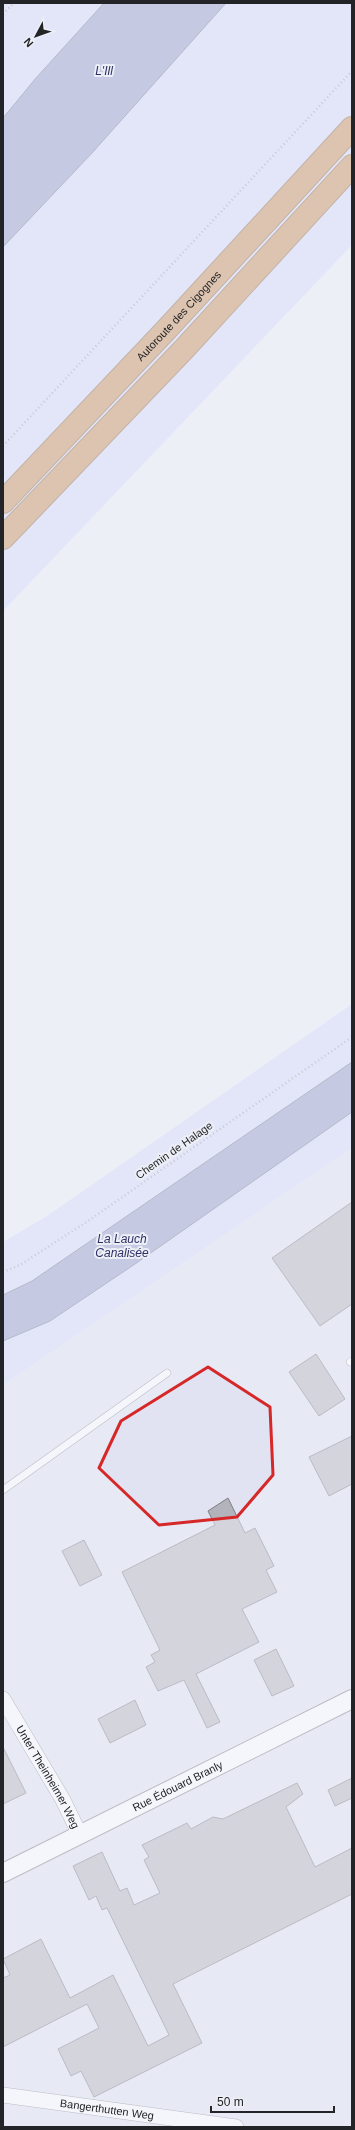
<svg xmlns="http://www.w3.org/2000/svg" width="355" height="2130" font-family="Helvetica,sans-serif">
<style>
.built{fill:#e1e3f2}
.green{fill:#d7dcfa}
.water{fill:#969cc6;stroke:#747896}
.building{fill:#b3b4bb;stroke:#7c7d84}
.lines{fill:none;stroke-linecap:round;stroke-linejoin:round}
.service-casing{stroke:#7f8087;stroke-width:8}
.minor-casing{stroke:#7f8087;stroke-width:16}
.tertiary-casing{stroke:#7f8087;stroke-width:20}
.motorway-casing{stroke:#8f6b48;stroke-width:24}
.path{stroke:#9c9da3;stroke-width:2.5;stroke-dasharray:1 3;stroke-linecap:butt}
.service{stroke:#fff;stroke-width:7}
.minor{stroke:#fff;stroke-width:15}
.tertiary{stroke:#fff;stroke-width:18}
.motorway{stroke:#c99159;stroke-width:22}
.marked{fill:none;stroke:#d62828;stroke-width:3;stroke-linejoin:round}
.labels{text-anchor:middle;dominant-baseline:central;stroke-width:4;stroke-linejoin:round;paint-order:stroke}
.street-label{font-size:11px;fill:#232427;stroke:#edeff7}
.water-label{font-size:12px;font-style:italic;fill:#2e3065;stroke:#edeff7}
</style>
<rect width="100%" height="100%" fill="#edeff7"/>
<polygon class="built" points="352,1148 352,2127 3,2127 3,1385"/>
<g class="green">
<polygon points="3,3 104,3 36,78 3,118"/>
<polygon points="226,3 352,3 352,245 3,611 3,247 92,153"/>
<polygon points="352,1004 352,1148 3,1385 3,1242 47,1216"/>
</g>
<g class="water">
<polygon points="104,3 226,3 92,153 3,247 3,118 36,78"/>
<polygon points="352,1062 352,1112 135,1264 50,1321 3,1341 3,1295 32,1281"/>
</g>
<g class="building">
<polygon points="352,1202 352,1304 320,1326 272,1258"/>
<polygon points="316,1354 345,1399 319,1416 289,1372"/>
<polygon points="352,1436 352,1484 329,1496 309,1457"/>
<polygon points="228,1498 245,1533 255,1528 274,1566 266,1570 277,1592 242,1609 259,1642 196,1674 220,1722 207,1728 184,1680 158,1691 146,1667 155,1662 151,1655 160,1650 122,1572 215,1525 208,1511"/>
<polygon points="84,1540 102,1575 80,1586 62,1551"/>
<polygon points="276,1649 294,1686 272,1696 254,1660"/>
<polygon points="135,1700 146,1725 110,1743 98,1719"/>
<polygon points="3,1747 26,1793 3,1804"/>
<polygon points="352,1778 352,1798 335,1806 328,1790"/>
<polygon points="297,1783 303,1794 286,1807 315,1867 352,1848 352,1894 173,1984 202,2043 94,2097 81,2071 71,2076 58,2049 99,2028 87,2004 3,2047 3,1978 10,1975 3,1959 41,1939 70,1998 113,1975 148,2046 169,2035 107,1908 102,1910 96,1896 89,1900 73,1866 102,1852 120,1891 127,1888 134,1905 160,1893 144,1860 149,1857 142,1845 187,1823 191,1829 213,1817 223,1819"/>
</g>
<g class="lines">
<defs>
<g id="service">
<polyline points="350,1362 352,1361"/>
<polyline points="3,1490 167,1373"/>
</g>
<g id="minor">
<path id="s1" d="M3,1699L63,1800L80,1835"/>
<path id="s2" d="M3,2095L236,2127"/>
</g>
<g id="tertiary">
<path id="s3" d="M3,1873L352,1699"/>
</g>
<g id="motorway">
<path id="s4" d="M3,502L166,330L352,128"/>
<polyline points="3,538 185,348 352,166"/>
</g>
</defs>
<use href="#service" class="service-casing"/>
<use href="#minor" class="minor-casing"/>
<use href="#tertiary" class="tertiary-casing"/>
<use href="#motorway" class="motorway-casing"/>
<g class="path">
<polyline points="3,14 14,3"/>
<polyline points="3,446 352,71"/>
<polyline points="3,1272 20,1265 88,1221 352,1037"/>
</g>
<use href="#service" class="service"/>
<use href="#minor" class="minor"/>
<use href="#tertiary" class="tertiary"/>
<use href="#motorway" class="motorway"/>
</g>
<path d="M0 0H355V2130H0ZM208,1367L270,1407L273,1475L237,1517L159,1525L99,1468L121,1421Z" fill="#edeff7" fill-opacity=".55" fill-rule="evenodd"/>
<path class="marked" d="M208,1367L270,1407L273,1475L237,1517L159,1525L99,1468L121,1421Z"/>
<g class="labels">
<g class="street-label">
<text stroke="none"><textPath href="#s4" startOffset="256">Autoroute des Cigognes</textPath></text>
<text transform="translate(174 1150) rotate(-35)">Chemin de Halage</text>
<text stroke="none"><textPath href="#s1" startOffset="90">Unter Theinheimer Weg</textPath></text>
<text stroke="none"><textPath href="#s3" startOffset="195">Rue Édouard Branly</textPath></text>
<text stroke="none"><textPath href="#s2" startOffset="105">Bangerthutten Weg</textPath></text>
</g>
<g class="water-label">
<text x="104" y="71">L'Ill</text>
<text x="122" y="1239">La Lauch<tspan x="122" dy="14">Canalisée</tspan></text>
</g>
</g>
<rect width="355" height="2130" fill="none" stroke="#232427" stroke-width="8"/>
<g transform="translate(36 36) rotate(229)" stroke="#edeff7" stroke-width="3" paint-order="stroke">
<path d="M0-3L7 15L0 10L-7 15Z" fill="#232427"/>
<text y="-6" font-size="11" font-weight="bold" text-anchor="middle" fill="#232427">N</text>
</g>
<path d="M211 2106v6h123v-6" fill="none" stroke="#232427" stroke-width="2"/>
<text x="217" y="2106" font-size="12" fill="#232427" stroke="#edeff7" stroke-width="3" paint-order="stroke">50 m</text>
</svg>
